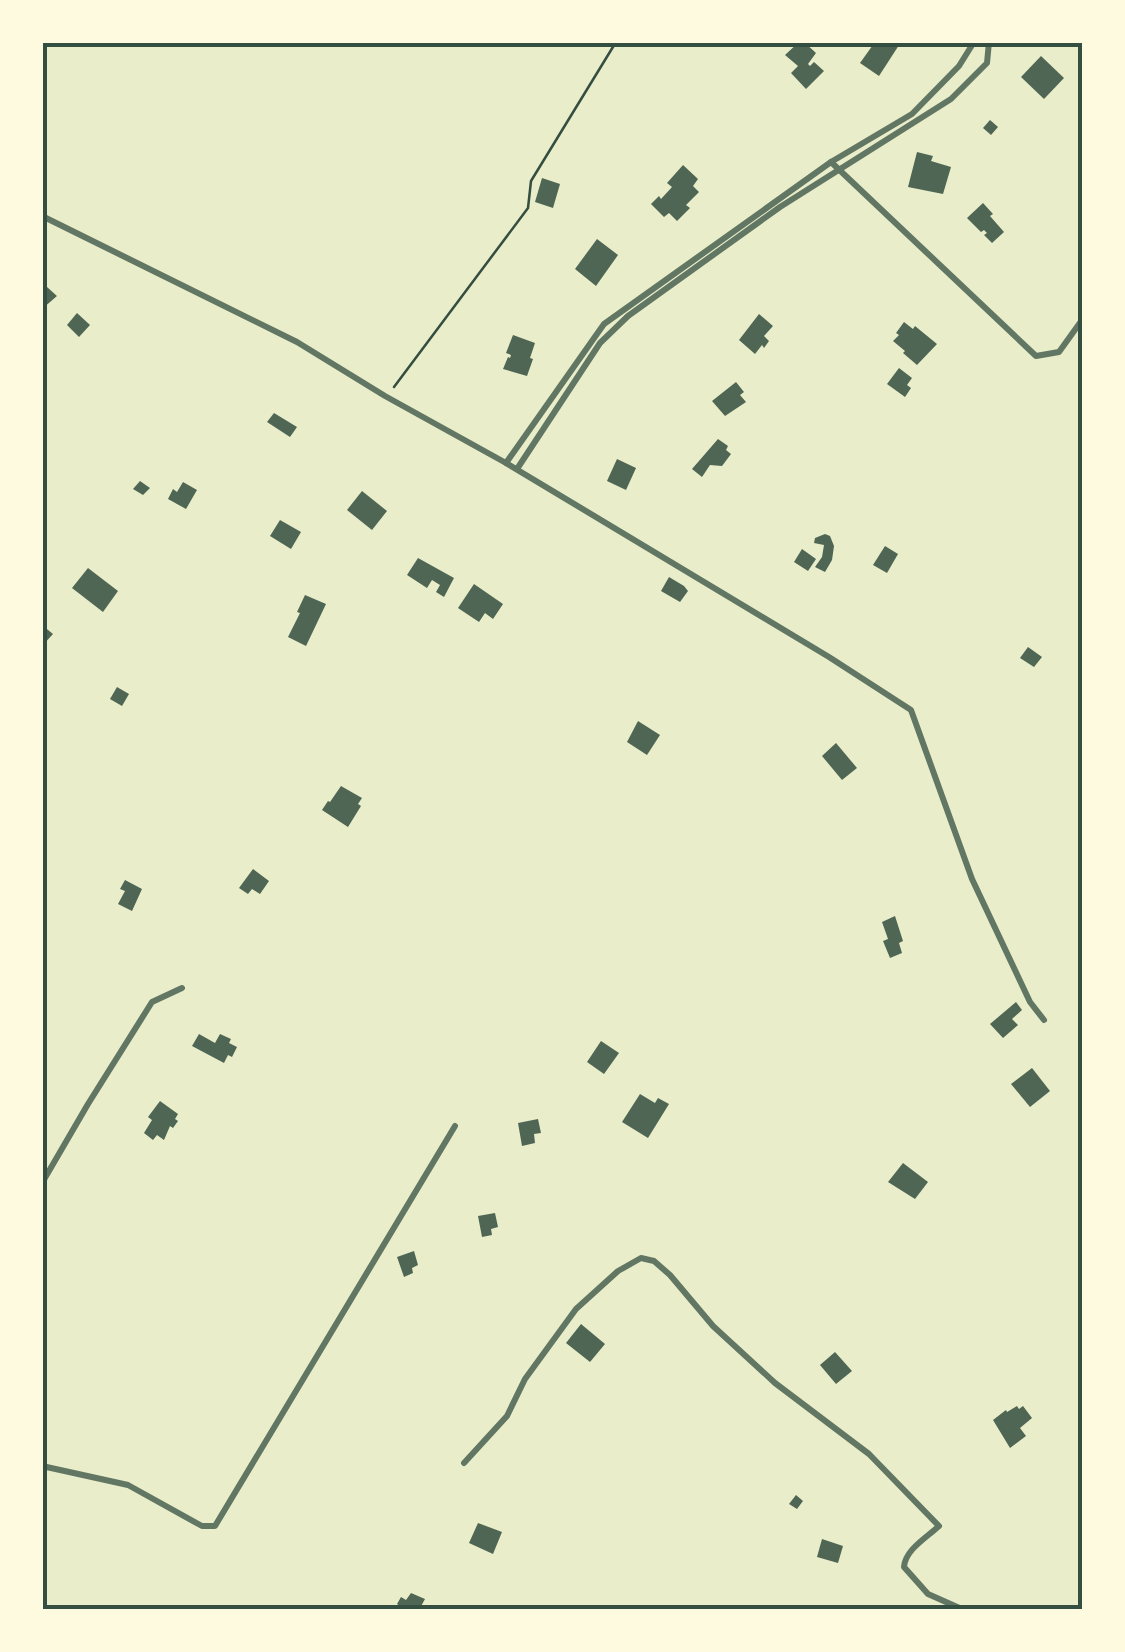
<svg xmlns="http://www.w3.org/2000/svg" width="1125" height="1652" font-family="'PT Sans Narrow',sans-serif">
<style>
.building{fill:#4f6655}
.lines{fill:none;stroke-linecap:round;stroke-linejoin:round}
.path{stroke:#344e41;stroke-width:2.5}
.minor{stroke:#617663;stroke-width:6}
.neatline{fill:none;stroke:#344e41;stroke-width:4}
</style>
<rect width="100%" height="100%" fill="#e9edc9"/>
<g class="building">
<polygon points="799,42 804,42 816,53 808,64 810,66 814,62 824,71 806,89 791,73 798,66 785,55"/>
<polygon points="875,42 901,42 879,76 860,63"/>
<polygon points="1041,56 1064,78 1044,99 1021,77"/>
<polygon points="990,120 998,127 991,135 983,128"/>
<polygon points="917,152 933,156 931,161 951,167 943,194 908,187"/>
<polygon points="683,165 698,179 693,186 699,192 686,205 690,208 677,221 669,213 664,217 651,204 659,196 661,199 672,187 667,183"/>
<polygon points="542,178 560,184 553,208 535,202"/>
<polygon points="983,203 993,214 990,216 1004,232 992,243 984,235 987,233 984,230 981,232 967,218"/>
<polygon points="597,239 618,255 596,286 575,269"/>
<polygon points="42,287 45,289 47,287 57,296 42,309"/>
<polygon points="77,313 90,325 79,337 67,325"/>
<polygon points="759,314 773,326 764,336 769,341 764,348 762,345 755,354 739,340"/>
<polygon points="904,322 913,329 915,326 937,344 917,365 903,353 905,351 893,341 899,335 896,333"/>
<polygon points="513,335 535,343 530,358 533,359 527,376 503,369 508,357 510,358 511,355 506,353"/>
<polygon points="899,368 912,378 907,385 911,388 905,397 887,384"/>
<polygon points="736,382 744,392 740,395 746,402 725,416 712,401"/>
<polygon points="274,413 297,427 290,437 267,422"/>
<polygon points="718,439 728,446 726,450 731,454 722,466 710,465 702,477 692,469"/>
<polygon points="617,459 636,468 626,490 607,481"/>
<polygon points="140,481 150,488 143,495 133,489"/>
<polygon points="183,482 197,490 186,509 168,499 173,489 177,492"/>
<polygon points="362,491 387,511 372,530 347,510"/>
<polygon points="280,520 301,532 291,549 270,536"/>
<polygon points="825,534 830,536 834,546 832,560 825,572 815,567 822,557 824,545 814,543 815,538"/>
<polygon points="885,546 898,554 887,573 873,565"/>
<polygon points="802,549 816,559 808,571 794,562"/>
<polygon points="418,558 454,578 444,597 436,592 440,585 432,580 427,588 407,575"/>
<polygon points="88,568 118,591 103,612 72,588"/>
<polygon points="669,577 684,586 688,591 680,602 661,591"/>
<polygon points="474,584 503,604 493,619 485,613 479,622 458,608"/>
<polygon points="305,595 326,604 306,646 288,637 300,613 297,612"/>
<polygon points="42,625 53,634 42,646"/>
<polygon points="1028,647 1042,657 1034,667 1020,658"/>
<polygon points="117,687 129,694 122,706 110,699"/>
<polygon points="638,721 660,735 647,755 627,742"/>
<polygon points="836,743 857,768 842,780 822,756"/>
<polygon points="341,786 362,798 358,804 361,806 348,827 322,810 328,801 330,802"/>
<polygon points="253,869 269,881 260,894 252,889 248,894 239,888"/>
<polygon points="125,880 142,889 132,911 118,904 125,891 120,889"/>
<polygon points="895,916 903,941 899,943 902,953 890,958 883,941 888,939 882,922"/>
<polygon points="1016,1002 1022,1010 1012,1019 1018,1025 1003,1038 990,1024"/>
<polygon points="199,1034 215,1043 220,1034 231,1039 229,1043 237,1047 232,1057 228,1055 224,1063 192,1046"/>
<polygon points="601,1041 619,1053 604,1074 587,1062"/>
<polygon points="1032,1068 1050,1091 1030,1107 1011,1084"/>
<polygon points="640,1094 655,1103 658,1098 669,1104 648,1138 622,1122"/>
<polygon points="160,1101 178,1114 175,1119 178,1121 173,1128 170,1126 164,1140 157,1135 153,1140 144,1133 152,1120 148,1117"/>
<polygon points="538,1119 541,1133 534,1134 535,1143 522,1146 518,1123"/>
<polygon points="903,1163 928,1182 915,1199 888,1182"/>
<polygon points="495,1213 498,1227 491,1229 492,1235 482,1237 478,1216"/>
<polygon points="414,1251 418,1265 412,1268 413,1273 404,1277 397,1257"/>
<polygon points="581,1324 605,1344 590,1362 566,1343"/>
<polygon points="835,1352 852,1371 836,1384 820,1365"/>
<polygon points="1017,1406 1019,1409 1023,1406 1032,1418 1020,1428 1026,1436 1010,1448 993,1420 1006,1410 1007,1412"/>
<polygon points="796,1495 803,1501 797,1509 789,1504"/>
<polygon points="478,1523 502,1532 493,1554 469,1543"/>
<polygon points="822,1539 843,1546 838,1563 817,1557"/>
<polygon points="411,1593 425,1599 419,1610 405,1610 397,1604 401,1597 406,1600"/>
</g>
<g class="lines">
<polyline class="path" points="394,387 528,208 531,181 616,42"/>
<g class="minor">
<polyline points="831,162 1036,356 1059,352 1082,320"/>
<polyline points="42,216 297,342 385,396 506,463 829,657 911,710 972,879 1030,1002 1044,1020"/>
<polyline points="506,463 604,324 831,162 912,114 959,66 974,42"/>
<polyline points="517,469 600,343 628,316 780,207 951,99 987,63 989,42"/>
<polyline points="42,1183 88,1104 152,1002 182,988"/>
<path d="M464,1463L507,1416L525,1379L576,1309L618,1271L641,1258L654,1261L670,1275L713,1326L775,1383L869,1454L939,1526C926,1538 905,1550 904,1567L928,1594L964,1610"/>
<polyline points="42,1466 128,1485 202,1526 215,1526 455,1126"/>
</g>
</g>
<rect width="1125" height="1652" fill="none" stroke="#fefae0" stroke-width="90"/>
<rect x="45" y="45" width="1035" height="1562" class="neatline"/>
</svg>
